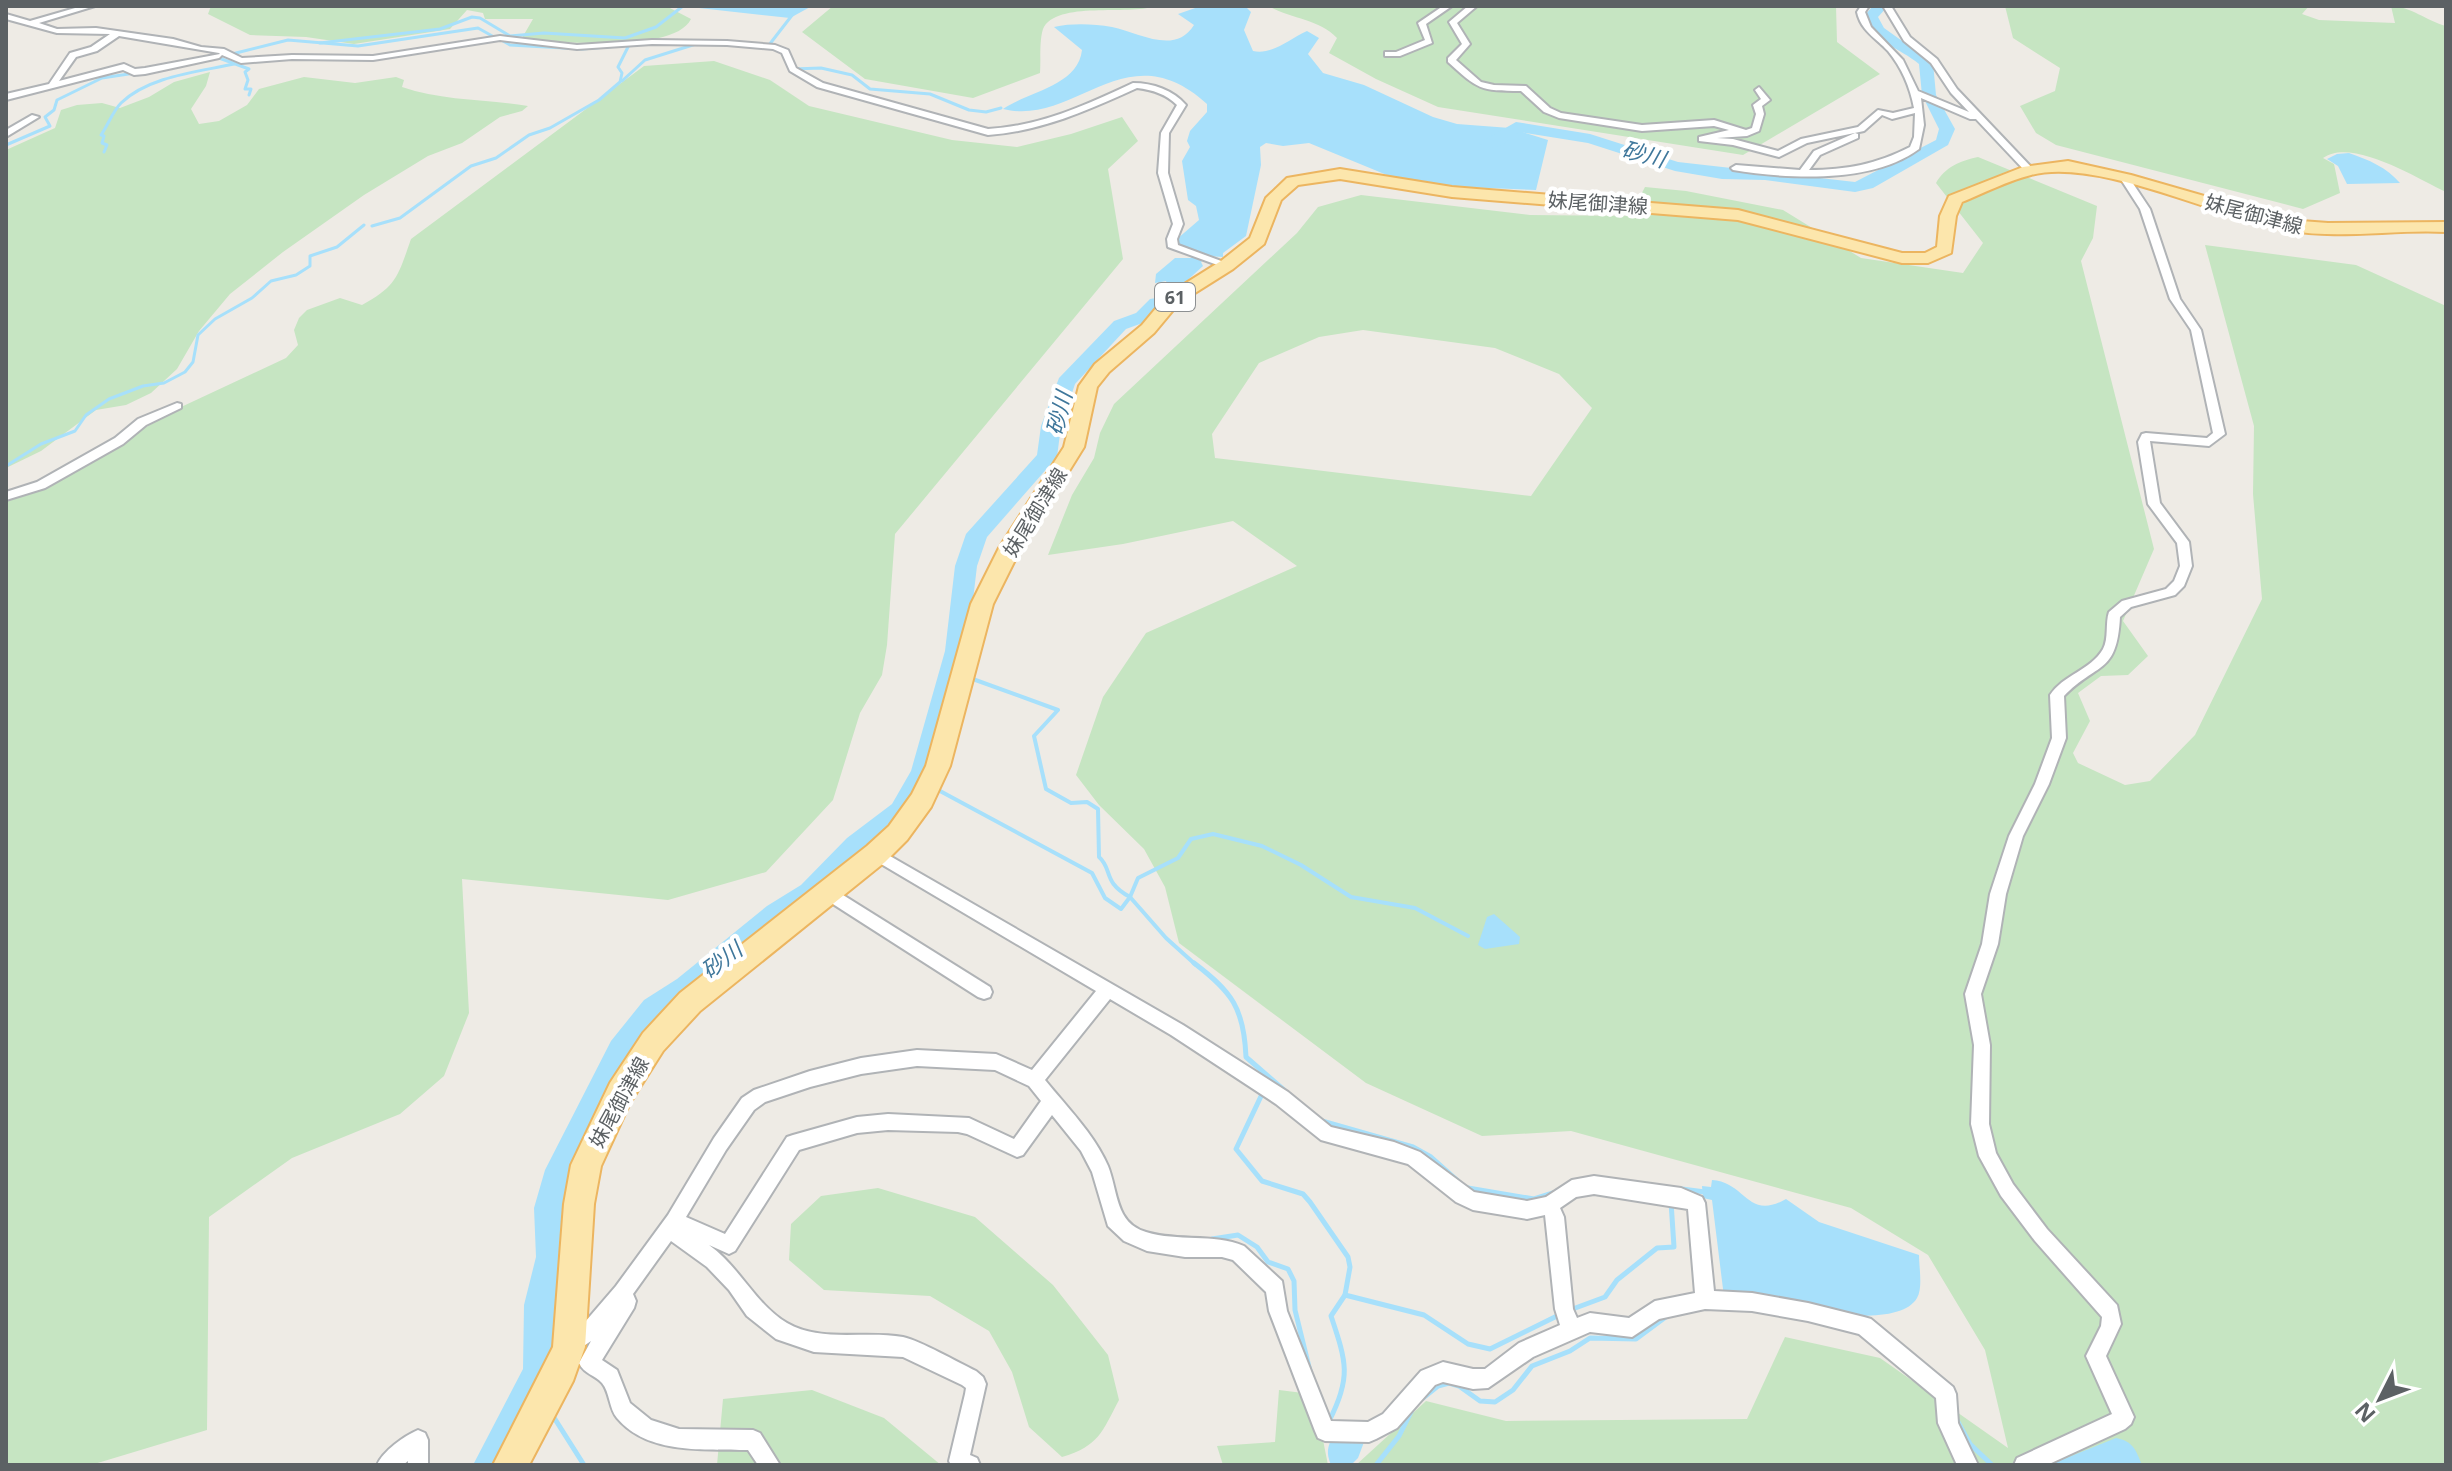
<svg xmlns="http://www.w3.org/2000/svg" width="2452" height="1471" font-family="'Noto Sans','Noto Sans JP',sans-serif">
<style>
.green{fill:#c6e5c2;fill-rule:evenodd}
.water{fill:#a7e0fb}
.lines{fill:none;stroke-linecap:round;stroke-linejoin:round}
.stream-far2{stroke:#a7e0fb;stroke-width:3}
.stream-far1{stroke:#a7e0fb;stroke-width:4}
.stream{stroke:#a7e0fb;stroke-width:5}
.river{fill:#a7e0fb;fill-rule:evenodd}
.street-casing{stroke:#b0b3b6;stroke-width:4}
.primary-casing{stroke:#ecb560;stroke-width:4}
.street{fill:#fff;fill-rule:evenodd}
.primary{fill:#fce6ac;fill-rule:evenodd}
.labels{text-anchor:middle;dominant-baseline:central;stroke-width:8;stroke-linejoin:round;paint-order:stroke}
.shield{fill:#fff;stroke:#8d9092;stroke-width:2}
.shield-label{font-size:18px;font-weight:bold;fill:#5c6164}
.street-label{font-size:20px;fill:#5c6164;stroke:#fff}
.water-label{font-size:22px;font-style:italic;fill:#3f779b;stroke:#fff}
</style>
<rect width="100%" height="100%" fill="#eeebe5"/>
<g class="green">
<path d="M211,6H666L691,19C674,54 555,42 522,38L533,19H485L483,13L467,10L450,29L354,44L306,37L250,35L208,14Z"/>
<path d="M833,6H1154C1130,16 1056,0 1043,29C1039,42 1041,60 1040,73L973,98L865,79L802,32Z"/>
<path d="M1268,6H1836L1837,42L1880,74L1743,155L1438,107L1376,79L1329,53L1337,38C1319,19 1291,19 1268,6Z"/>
<path d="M2005,6H2309L2302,14L2319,20L2395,23L2391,6C2410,6 2427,21 2446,26V192C2417,178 2351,137 2323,158L2334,164L2340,193L2303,209L2056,145L2036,133L2020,106L2055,91L2060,68L2013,38Z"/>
<path d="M714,61L770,80L809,106L952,140L1017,147L1071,134L1122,117L1138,141L1108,169L1123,259L895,534L887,645L882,675L860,713L833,800L766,872L668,900L462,879L469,1013L444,1076L400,1114L292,1158L209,1217L207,1430L91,1465H6V500L43,487L179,408L286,358L298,345L294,330L299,318L307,310L340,298L362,305C397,286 398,276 411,239L644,66Z"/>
<path d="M210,72L206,86L191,109L199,124L219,121L247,105L259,89L304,77L355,83L396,77L404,80L402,87C442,101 486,99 528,106L522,111L500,117L462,143L428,156L364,195L283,252L230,294L199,331L177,369L151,393L126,405L96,410L41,451L6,468V150L55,128L61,110L77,105L102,103L120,108L149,97L174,82Z"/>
<path d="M1978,157L2097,206L2093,238L2081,261L2154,549L2123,621L2148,656L2128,675L2101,676L2078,693L2090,721L2073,753L2078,763L2125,785L2150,781L2195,735L2262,599L2253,494L2254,426L2205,245L2356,265L2446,306V1465H1356L1426,1401L1506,1421L1747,1419L1785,1337L1880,1358L2008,1448L1985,1350L1928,1255L1851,1208L1571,1131L1482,1136L1366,1083L1179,943L1165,887L1144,849L1099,805L1076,775L1103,697L1146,633L1297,566L1233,521L1123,544L1048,555L1072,495L1094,458L1100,433L1114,404L1297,233L1318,207L1361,195L1530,215L1630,216L1645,187L1686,191L1783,210L1861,258L1963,273L1983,243L1936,183C1945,167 1960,161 1978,157ZM1363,330L1495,348L1559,374L1592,408L1531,496L1215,458L1212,434L1259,363L1319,337Z"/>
<path d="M878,1188L975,1217L1053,1285L1108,1355L1119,1400C1102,1432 1099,1446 1062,1457L1029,1427L1012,1372L989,1331L930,1296L824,1290L789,1260L791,1224L821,1196Z"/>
<polygon points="812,1390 884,1418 941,1465 717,1465 723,1399"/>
<polygon points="1279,1390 1303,1393 1321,1430 1328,1465 1223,1465 1217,1446 1275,1442"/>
</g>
<g class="water">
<polygon points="681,6 812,6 790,18"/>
<path d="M1201,6H1245L1251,12L1244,30L1253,51C1273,55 1289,39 1307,31L1319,38L1308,54L1323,73L1364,85L1433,117L1457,124L1510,128L1548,140L1536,190L1435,186L1399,180L1309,143L1283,146L1266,143L1260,147L1261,165L1246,236L1223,253V257L1207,256L1201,262L1203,266L1145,319L1127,325L1168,286L1166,281L1155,283L1156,274L1175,258H1191L1194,254L1180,246L1177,239L1199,220L1196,206L1188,200L1182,161L1190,147L1187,141L1190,131L1207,112V104C1126,30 1076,127 1003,109C1029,91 1078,86 1082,50L1054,27C1073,23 1093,24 1112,27C1138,32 1175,56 1194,25L1178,14Z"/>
<path d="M2349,153C2369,160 2386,167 2400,183L2347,184L2338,166L2327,159L2337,154Z"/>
<polygon points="1494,914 1520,937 1519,944 1485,949 1478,945 1487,917"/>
<path d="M1712,1180C1746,1182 1747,1221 1786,1199L1819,1222L1919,1255C1919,1267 1923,1288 1917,1298C1895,1336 1762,1302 1724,1297L1712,1200L1703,1198L1702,1186L1711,1187Z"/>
<path d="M1334,1435L1364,1442L1358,1458L1351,1465H1331C1326,1453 1327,1446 1334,1435Z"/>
<path d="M2116,1438C2133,1441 2136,1450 2142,1465H2049Z"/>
</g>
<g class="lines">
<g class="stream-far2">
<polyline points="503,41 510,45 582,49 631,45"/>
<polyline points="320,43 440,29 472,17 480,18 510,36 544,33 625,38 656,27 683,6"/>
<polyline points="769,45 793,14"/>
<polyline points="232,54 288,40 358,46 478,28 494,37"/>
<polyline points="219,58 249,69 245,72 248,80 245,89 251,89 249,95"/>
<polyline points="793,69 821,68 852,75 870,89 930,94 969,110 986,112 1001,108"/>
<polyline points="622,81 645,60 696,44"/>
<polyline points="6,145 50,126 45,117 54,110 57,100 102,78 135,73"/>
<path d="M104,152L107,145L102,143L104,136L101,135C108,125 113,111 121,103C149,76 198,72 234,64"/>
<polyline points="372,226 400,218 471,166 496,158 529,135 550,128 599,100 620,82 622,73 618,67 629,45"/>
<polyline points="6,466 41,444 75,431 86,415 109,399 143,386 164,383 185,372 193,362 198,335 215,319 252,298 271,281 296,275 310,266 310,256 337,247 364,225"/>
</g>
<g class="stream-far1">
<path d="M970,678L1058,710L1034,736L1046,789L1071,803L1087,802L1098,809L1099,857C1113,869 1102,882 1130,897L1138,878L1178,858L1191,839L1213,834L1262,846L1301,865L1351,897L1415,908L1468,936"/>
<polyline points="940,791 1092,873 1105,898 1121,909 1130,897 1166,938 1196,965"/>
</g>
<g class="stream">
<path d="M1194,963C1232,992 1244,1008 1246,1057L1284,1090"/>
<polyline points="1263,1092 1236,1149 1262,1181 1303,1194 1310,1202 1348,1257 1350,1267 1345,1295 1424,1315 1468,1344 1490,1349 1559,1315"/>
<polyline points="1322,1121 1413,1147 1431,1157 1458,1181"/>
<polyline points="1468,1188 1534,1199 1553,1193"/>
<polyline points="1682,1189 1705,1192"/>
<polyline points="1212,1239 1238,1235 1257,1247 1268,1262 1288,1269 1294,1281 1295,1310 1310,1371"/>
<polyline points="1570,1310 1605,1297 1617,1280 1657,1248 1674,1247 1671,1202"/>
<polyline points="1423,1398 1438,1386 1449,1383 1459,1386 1480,1401 1495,1402 1513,1390 1532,1366 1570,1351 1590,1338 1636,1339 1667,1316"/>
<polyline points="1953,1413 1970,1444 1992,1465"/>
<polyline points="553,1416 584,1465"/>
<path d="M1329,1421C1352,1377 1346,1361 1331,1316L1345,1295"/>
<polyline points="1376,1465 1399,1436 1412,1410"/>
</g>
<g class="river">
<path d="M1873,6H1888L1878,17L1884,28L1933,63L1936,95L1955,129L1948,145L1873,188L1855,192L1765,180L1722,179L1675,171L1588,143L1519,132C1506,142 1494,155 1479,143L1516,122L1590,134L1678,162L1855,182L1936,140L1939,129L1922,95L1919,64C1900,48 1873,42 1864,16Z"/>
<polygon points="1156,298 1165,303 1148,321 1126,329 1075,384 1061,426 1057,457 987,537 977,566 967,651 935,772 910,818 865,852 819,901 785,922 697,997 664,1018 631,1059 574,1174 564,1208 568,1257 556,1305 557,1369 545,1402 509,1465 473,1465 523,1369 524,1305 536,1257 534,1208 545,1170 611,1041 644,1000 677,979 767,906 801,885 847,838 892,804 911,771 945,651 955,566 966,534 1037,455 1041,426 1059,378 1114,321 1136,313 1150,299"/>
</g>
<defs>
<g id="street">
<path d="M82,6H95L39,23L57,29L96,28L173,39L201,47L224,49L242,58L292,55L373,56L500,36L577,45L652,40L727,41L775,45L788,50L796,68L823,83L988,129C1041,126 1086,105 1133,83C1153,83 1173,90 1186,105L1169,133L1168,173L1183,224L1177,239L1178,245L1232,265L1223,267L1168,247L1167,239L1173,224L1158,173L1161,133L1177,105C1166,94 1153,90 1137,88C1089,110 1042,131 988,135L817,87L790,71L782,53L773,49L727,45L652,44L577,49L500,40L373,60L292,59L241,63L222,55L219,58L145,74L134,75L123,70L6,100V94L49,84L70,53L91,47L110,34L57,33L6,19V14L30,21ZM119,36L219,53L220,54L145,68L135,69L124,64L59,81L76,57L97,51Z"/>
<polygon points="1443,6 1452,6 1426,24 1432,43 1400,56 1385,56 1385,52 1396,52 1425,40 1418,23"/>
<path d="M1468,6H1477L1457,23L1470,44L1456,60L1481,82L1494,85L1526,86L1550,108L1561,113L1642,125L1714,120L1746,130L1752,128L1756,114L1753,105L1761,99L1755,90L1759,87L1770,100L1762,106L1764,114L1759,131L1747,136L1717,138L1733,139L1778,151L1801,139L1858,127L1878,110L1893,113L1914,108C1910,87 1902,68 1888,51C1876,38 1861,31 1857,12L1861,6H1869L1865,12L1871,27L1903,60L1918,91L1969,112L1951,93L1931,63L1904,41L1883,6H1891L1910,37L1937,59L1957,89L2034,170L2026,172L1976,119H1970L1921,98L1924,125L1919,149C1872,184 1788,179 1733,170L1731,168L1736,165L1800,170L1814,151L1855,133L1858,134V138L1820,155L1809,170C1846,170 1877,164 1910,147L1914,137L1915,113L1892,119L1882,115L1864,131L1807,143L1779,157L1733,145L1699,141V137L1729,130L1714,126L1642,131L1559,118L1544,112L1521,91C1479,91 1478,89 1448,62V58L1462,44L1449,22Z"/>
<polygon points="32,115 39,117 6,137 6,130"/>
<path d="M2125,175L2128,176L2150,209L2180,299L2201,330L2225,434L2209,446L2150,441L2160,503L2189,542L2192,566L2184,586L2175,595L2131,607L2120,617C2117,675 2097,662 2064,696L2066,738L2049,784L2023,836L2006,894L1998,944L1981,994L1990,1045L1989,1124L1996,1153L2013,1184L2047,1229L2117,1305L2121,1324L2106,1356L2134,1417L2131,1424L2125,1429L2047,1465H2014L2017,1458L2112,1414L2086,1356L2101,1326L2102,1317L2035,1241L2001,1196L1979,1156L1971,1124L1974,1045L1965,994L1982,944L1990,894L2009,836L2035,784L2052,738L2050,695C2063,675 2091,670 2103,649C2109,638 2105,623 2109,612L2122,601L2166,589L2174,581L2180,566L2177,543L2148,504L2138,442L2142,434L2146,433L2207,438L2213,433L2191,330L2170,299L2140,209L2120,178Z"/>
<polygon points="177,403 181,404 181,408 146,425 123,444 45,488 6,500 6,492 37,482 115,438 138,419"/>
<path d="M876,848L1183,1025L1288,1092L1331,1127L1394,1142L1420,1152L1474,1192L1527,1201L1546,1197L1572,1180L1594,1176L1681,1188L1702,1197L1705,1203L1714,1291L1752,1293L1808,1303L1864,1317L1871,1319L1953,1387L1956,1394L1958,1423L1978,1465H1957L1938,1423L1936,1398L1859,1334L1808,1321L1752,1311L1705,1309L1659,1319L1632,1337L1590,1332L1533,1357L1488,1388L1473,1389L1443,1382L1435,1385L1397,1428L1376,1439L1369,1442L1325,1441L1318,1438L1315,1431L1269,1311L1266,1292L1233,1260L1222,1257H1185L1147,1251L1124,1241L1108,1226L1092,1172L1081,1151L1052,1115L1023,1155L1017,1157L967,1134L958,1132L888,1130L857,1133L799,1150L735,1251L729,1254L709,1245C740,1267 755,1304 787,1323C821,1343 866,1330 903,1337C921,1341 957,1362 976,1371L983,1377L986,1384L970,1455L977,1458L980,1465H951L949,1461L965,1394L966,1388L962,1385L903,1357L814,1352L776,1339L747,1316L729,1290L707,1267L671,1241L633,1294L636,1301L634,1308L602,1360L617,1370L630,1403L651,1420L679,1429L753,1430L760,1433L780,1465H758L748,1450C705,1449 648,1455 617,1418C609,1409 610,1392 602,1383C595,1375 584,1374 579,1363L591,1341L572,1354L565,1351L562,1344L565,1337L585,1322L616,1286L668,1215L714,1138L742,1098L754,1090L810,1071L861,1058L917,1050L996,1054L1032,1070L1096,991L871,858L869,854L871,850ZM1110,999L1171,1035L1276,1104L1321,1140L1408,1164L1456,1202L1473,1210L1527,1219L1545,1215L1555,1309L1560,1325L1519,1343L1485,1369H1473L1443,1362L1421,1371L1383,1414L1368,1422L1331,1421L1287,1311L1282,1281L1244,1246C1213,1233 1178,1242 1146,1232C1115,1223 1118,1191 1108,1166C1094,1134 1067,1107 1045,1080ZM917,1066L995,1070L1029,1086L1041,1101L1014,1139L969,1118L888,1114L857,1117L793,1135L787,1137L725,1234L686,1217L726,1150L754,1110L765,1102L810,1087L861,1074ZM1594,1194L1688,1209L1695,1293L1655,1301L1629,1318L1590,1313L1577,1318L1573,1309L1564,1217L1560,1208L1576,1197Z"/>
<polygon points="827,885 990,987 992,992 990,997 984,999 978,997 822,897 819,892 822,887"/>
<path d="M418,1430L425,1433L428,1440V1465H408V1461L403,1465H377C383,1451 404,1436 418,1430Z"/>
</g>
<path id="primary" d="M2068,161L2131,175L2288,220L2328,223L2446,222V232C2393,229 2339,240 2286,230C2218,217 2096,157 2031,175C2007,181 1984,193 1962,202L1956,216L1951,253L1928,263H1902L1738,220L1452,197L1340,179L1298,185L1281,200L1264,244L1233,269L1179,303L1154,333L1109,372L1097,387L1084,447L1020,550L993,604L950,766L931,807L907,840L885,862L700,1011L663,1051L630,1103L601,1166L594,1204L585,1347L573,1381L529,1465H493L553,1347L564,1204L571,1165L610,1083L643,1033L680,993L867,846L889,826L912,794L926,766L971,604L999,548L1064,447L1079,386L1095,364L1142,325L1167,295L1221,261L1250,238L1266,198L1287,178L1340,169L1452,187L1738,210L1902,253H1925L1937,247L1940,216L1949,196L2023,167Z"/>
</defs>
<use href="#street" class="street-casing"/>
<use href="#primary" class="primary-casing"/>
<use href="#street" class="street"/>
<use href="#primary" class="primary"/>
</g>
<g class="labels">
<rect class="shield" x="1155" y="283" width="40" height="28" rx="6"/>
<g class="shield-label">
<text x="1175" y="297">61</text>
</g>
<g class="street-label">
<text transform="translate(1598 203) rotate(4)">妹尾御津線</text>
<text transform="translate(2254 214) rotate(15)">妹尾御津線</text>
<text transform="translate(1035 512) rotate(-58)">妹尾御津線</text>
<text transform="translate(619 1102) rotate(-61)">妹尾御津線</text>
</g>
<g class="water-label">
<text transform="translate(1644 153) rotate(15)">砂川</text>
<text transform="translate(1058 413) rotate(-76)">砂川</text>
<text transform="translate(721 959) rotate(-37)">砂川</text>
</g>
</g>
<rect width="2452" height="1471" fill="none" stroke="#5c6164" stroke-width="16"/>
<g transform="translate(2380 1399) rotate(228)" stroke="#ffffff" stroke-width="6" paint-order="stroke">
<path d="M0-6L14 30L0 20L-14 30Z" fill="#5c6164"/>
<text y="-12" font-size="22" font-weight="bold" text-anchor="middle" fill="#5c6164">N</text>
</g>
</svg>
